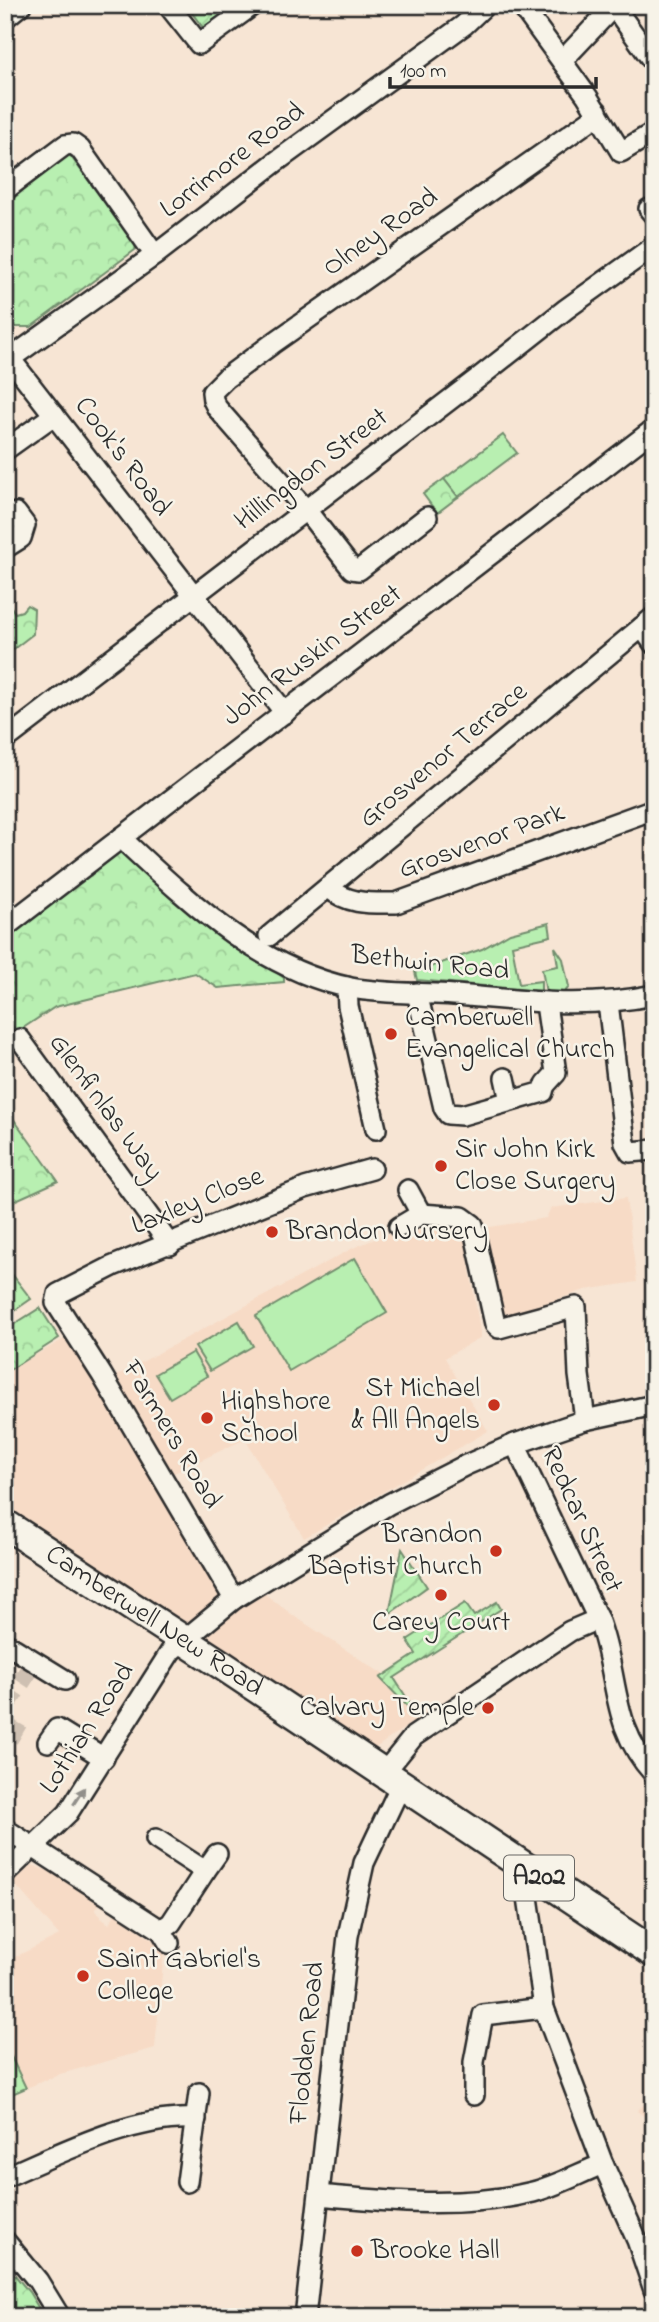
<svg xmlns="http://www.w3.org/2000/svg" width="659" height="2322" font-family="'Indie Flower',sans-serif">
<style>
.built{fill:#f7dbc6}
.grass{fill:#b8efb1;stroke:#728d6e;stroke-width:2}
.forest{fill:url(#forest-crowns);stroke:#728d6e;stroke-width:2}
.garden{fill:url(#garden-furrows);stroke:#728d6e;stroke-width:2}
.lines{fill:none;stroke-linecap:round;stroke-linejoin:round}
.minor-tunnel{stroke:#cec0b2;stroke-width:19;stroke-dasharray:19 10;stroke-linecap:butt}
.minor-casing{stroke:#2b2b2b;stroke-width:24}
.highway-casing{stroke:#2b2b2b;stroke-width:33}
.minor{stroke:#f7f3e8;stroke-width:19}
.highway{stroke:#f7f3e8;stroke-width:28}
.oneway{fill:#918f8a}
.poi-dot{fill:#c8321e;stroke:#f7f3e8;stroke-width:2.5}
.labels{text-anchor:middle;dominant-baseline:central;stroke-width:5;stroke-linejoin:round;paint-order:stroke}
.shield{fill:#f7f3e8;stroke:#686764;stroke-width:2}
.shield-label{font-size:26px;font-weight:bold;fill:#2b2b2b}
.street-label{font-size:28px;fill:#2b2b2b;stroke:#f7f3e8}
.poi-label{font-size:28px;fill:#2b2b2b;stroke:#f7f3e8;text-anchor:start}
</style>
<defs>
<pattern id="forest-crowns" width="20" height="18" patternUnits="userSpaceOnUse" patternTransform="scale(1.75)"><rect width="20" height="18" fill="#b8efb1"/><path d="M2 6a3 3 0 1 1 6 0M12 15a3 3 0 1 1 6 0" fill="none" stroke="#9ecd98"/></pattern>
<pattern id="garden-furrows" width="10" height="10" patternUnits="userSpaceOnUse" patternTransform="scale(1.75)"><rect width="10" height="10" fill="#b8efb1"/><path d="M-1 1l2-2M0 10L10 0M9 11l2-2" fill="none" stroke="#9ecd98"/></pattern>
</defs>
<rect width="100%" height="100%" fill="#f7e5d4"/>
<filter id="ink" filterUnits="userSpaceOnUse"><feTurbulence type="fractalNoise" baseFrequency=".0143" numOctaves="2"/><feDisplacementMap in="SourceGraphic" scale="14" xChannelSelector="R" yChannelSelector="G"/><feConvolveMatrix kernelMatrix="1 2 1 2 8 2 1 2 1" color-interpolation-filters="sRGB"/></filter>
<g filter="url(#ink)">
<g class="built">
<polygon points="626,1198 637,1282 585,1290 505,1317 501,1314 494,1289 484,1228 546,1218 551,1208"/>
<polygon points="463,1228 481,1337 445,1358 488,1431 304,1538 245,1439 170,1475 116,1376 353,1248 387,1234"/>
<polygon points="68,1337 228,1595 258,1589 294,1616 401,1686 420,1717 374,1749 178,1626 5,1511 5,1372"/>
<polygon points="32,1865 51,1872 99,1904 95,1911 101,1916 101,1918 109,1924 115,1914 151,1939 164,1952 155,2048 60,2074 5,2097 5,1962 59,1935 13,1882"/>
<polygon points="654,2095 654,2123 637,2111"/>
</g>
<g class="grass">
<polygon points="503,435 517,453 458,497 444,479"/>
<polygon points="549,923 551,936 512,945 519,984 541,981 541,991 417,980 415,972 482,949 510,933"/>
<polygon points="555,947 563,959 569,987 564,993 546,993 542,969 558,966"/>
<polygon points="355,1258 387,1313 289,1371 256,1316"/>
<polygon points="239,1321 253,1346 210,1371 195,1347"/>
<polygon points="193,1352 207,1376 170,1398 155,1374"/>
</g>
<g class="forest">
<polygon points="69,154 136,245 135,250 31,327 5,327 5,205"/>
<polygon points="444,479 458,497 437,513 423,494"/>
<polygon points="27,605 34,609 33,634 11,651 5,646 5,614 11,607 15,613 22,611"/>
<polygon points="121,844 226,934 284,978 284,982 218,988 195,973 55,1007 17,1032 5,1016 5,936"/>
<polygon points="5,1107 58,1181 5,1205"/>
<polygon points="5,1265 31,1299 8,1315 5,1306"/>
<polygon points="40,1308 59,1338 5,1373 5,1330"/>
<polygon points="5,2044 26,2088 5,2097"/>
<polygon points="5,2263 29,2292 44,2317 5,2317"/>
</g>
<g class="garden">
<polygon points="186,5 234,5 204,29"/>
<polygon points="402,1549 427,1587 389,1614"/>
<polygon points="497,1602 501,1609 394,1678 412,1706 408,1707 380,1678 416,1654 407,1640 465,1603 474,1616"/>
</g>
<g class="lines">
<g class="minor-tunnel">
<polyline points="5,1707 35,1661"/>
<polyline points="5,1726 24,1737"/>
</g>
<defs>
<g id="minor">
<polyline points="168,5 199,44 253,5"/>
<polyline points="521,5 587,96 621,152 654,132"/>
<polyline points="613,5 652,60"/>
<polyline points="5,18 21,5"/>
<polyline points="562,61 613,7"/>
<polyline points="5,190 65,145 73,144 80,149 155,255"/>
<polyline points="649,209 654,215"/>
<polyline points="5,352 285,713"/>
<polyline points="11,358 155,255 277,161 464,25 485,5"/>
<polyline points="5,450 54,415"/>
<polyline points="427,517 359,570 352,569 306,510 217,408 213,400 212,392 226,378 272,344 592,119 597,111"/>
<polyline points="5,548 21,538 25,525 16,513"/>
<polyline points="642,627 654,644"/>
<polyline points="5,740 477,379 566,309 654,246"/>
<path d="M121,838C188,900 258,969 351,988C389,995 429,992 468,996C531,1002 591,1008 654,995"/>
<path d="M329,888C349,905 371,903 396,903L654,809"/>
<polyline points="5,927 654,429"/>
<polyline points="269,936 654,617"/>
<polyline points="347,987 348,1006 376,1129"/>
<polyline points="417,993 444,1108 448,1114 462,1115 543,1092 544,1088"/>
<polyline points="608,1003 625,1143 630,1152 654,1150"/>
<polyline points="546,1004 556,1073 546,1084"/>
<polyline points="20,1039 170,1245"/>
<polyline points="505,1078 510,1101"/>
<polyline points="408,1190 421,1214"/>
<polyline points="399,1227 421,1214 462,1217 473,1225 495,1324 499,1328 576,1307 579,1375 585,1420"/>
<path d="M515,1444L598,1619C620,1676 609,1725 654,1774"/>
<polyline points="234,1599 102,1375 56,1303 58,1294 113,1266 305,1188 372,1169"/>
<polyline points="5,1643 65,1680"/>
<polyline points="48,1742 57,1729 104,1758"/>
<polyline points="384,1773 414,1736 570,1631 598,1619"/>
<polyline points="5,1829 161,1930 169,1943"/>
<polyline points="156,1839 205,1871 217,1854"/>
<polyline points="5,1874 68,1813 171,1651 234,1599 389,1504 466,1465 515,1444 585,1420 654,1405"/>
<polyline points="538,1877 528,1897 544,2008 603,2164 637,2240 654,2290"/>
<polyline points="161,1930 171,1923 205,1871"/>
<polyline points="474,2095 474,2062 483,2015 544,2008"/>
<path d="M5,2177C61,2153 134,2115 196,2119"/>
<polyline points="187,2182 199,2093"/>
<path d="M320,2195C390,2202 464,2209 533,2192C556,2186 580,2173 603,2164"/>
<polyline points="5,2241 38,2281 60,2317"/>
<polyline points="305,2317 348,1936 364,1863 401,1785"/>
</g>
<g id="highway">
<path id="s1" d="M5,1524L222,1665L654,1953"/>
</g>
</defs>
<use href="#minor" class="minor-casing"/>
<use href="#highway" class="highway-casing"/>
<use href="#minor" class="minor"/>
<use href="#highway" class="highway"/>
</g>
<defs><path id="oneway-solid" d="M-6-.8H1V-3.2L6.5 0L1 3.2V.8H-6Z" transform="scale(1.75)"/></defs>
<use class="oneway" href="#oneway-solid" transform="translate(79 1796) rotate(-57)"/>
</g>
<g class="poi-dot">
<circle cx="391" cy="1034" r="7"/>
<circle cx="441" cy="1166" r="7"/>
<circle cx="272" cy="1232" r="7"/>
<circle cx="494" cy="1405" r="7"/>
<circle cx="207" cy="1418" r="7"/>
<circle cx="496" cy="1551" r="7"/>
<circle cx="441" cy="1595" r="7"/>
<circle cx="488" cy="1708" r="7"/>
<circle cx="83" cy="1976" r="7"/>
<circle cx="357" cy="2251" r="7"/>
</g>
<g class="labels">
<rect class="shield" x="504" y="1855.5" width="70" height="45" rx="5"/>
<g class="shield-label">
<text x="539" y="1878">A202</text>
</g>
<g class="street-label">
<text transform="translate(233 161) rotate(-37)">Lorrimore Road</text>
<text transform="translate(381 233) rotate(-35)">Olney Road</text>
<text transform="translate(122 457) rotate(53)">Cook's Road</text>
<text transform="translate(312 470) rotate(-37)">Hillingdon Street</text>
<text transform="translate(313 656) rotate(-37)">John Ruskin Street</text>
<text transform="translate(444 756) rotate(-40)">Grosvenor Terrace</text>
<text transform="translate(482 842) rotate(-20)">Grosvenor Park</text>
<text transform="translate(430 964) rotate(6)">Bethwin Road</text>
<text transform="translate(105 1108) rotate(54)">Glenfinlas Way</text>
<text transform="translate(198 1202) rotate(-22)">Laxley Close</text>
<text transform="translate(171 1435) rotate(59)">Farmers Road</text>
<text transform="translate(581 1520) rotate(65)">Redcar Street</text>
<text stroke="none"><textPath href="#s1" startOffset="178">Camberwell New Road</textPath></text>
<text transform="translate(88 1729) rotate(-57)">Lothian Road</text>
<text transform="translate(308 2043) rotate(-84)">Flodden Road</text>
</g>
<g class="poi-label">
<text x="405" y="1018">Camberwell<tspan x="405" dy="32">Evangelical Church</tspan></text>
<text x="455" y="1150">Sir John Kirk<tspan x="455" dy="32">Close Surgery</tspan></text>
<text x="286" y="1232">Brandon Nursery</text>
<text x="480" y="1389" text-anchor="end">St Michael<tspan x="480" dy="32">&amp; All Angels</tspan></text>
<text x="221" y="1402">Highshore<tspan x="221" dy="32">School</tspan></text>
<text x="482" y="1535" text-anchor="end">Brandon<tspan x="482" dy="32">Baptist Church</tspan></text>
<text x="441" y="1623" text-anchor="middle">Carey Court</text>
<text x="474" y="1708" text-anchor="end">Calvary Temple</text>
<text x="97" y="1960">Saint Gabriel's<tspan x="97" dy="32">College</tspan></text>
<text x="371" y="2251">Brooke Hall</text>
</g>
</g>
<rect width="659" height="2322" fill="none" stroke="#f7f3e8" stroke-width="28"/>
<rect x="14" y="14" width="631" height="2294" fill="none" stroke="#2b2b2b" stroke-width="2.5" filter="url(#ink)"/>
<path d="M390 77v10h206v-10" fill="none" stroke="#2b2b2b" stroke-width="3.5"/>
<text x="400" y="77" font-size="21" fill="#2b2b2b" stroke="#f7f3e8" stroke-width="5" paint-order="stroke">100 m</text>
</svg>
